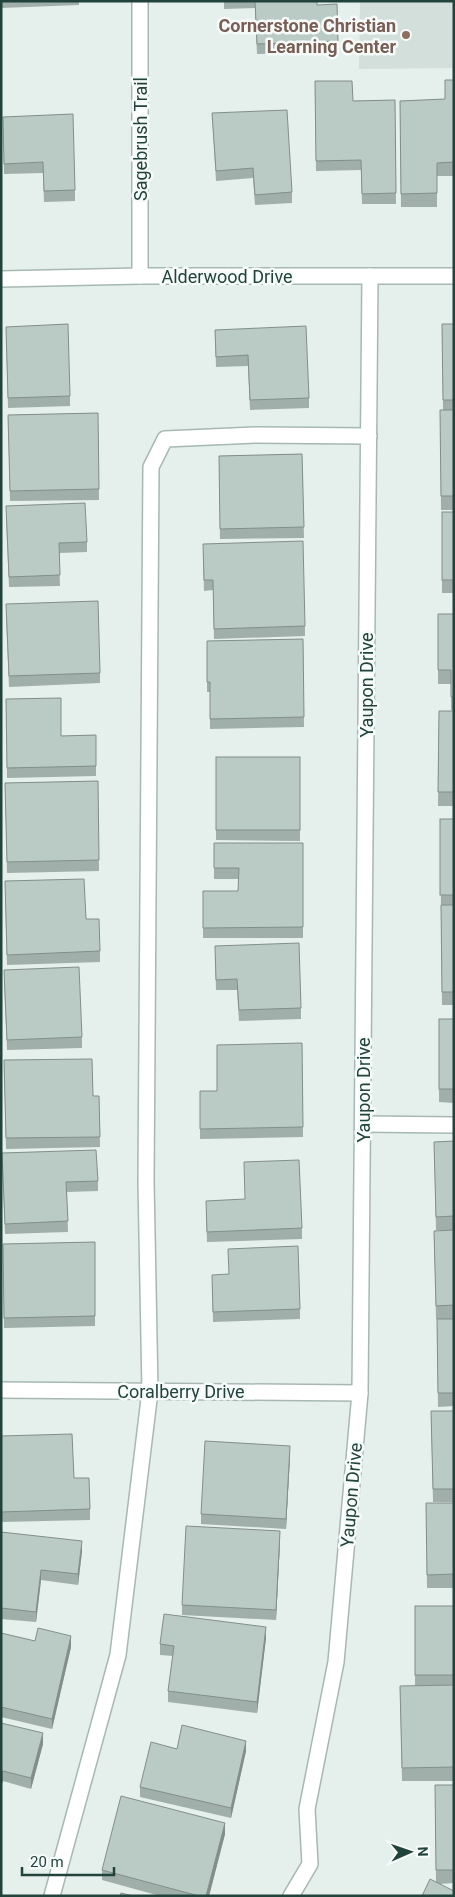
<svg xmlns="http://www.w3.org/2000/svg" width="455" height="1897" font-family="Roboto,sans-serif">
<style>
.built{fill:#d3dfda}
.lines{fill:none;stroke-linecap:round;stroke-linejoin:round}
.lane-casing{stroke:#a7b8b3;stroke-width:18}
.street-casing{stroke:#a7b8b3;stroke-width:18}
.lane{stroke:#fff;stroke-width:15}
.street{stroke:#fff;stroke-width:15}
.wall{fill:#a0afa9}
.shaded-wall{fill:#828e8a}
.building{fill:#bacbc5;stroke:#828e8a}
.education-dot{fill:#8d6e63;stroke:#f6fbf9;stroke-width:2}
.labels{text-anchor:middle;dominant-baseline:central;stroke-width:5;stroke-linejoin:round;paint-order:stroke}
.education-label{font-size:18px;font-weight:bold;fill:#785e54;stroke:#f6fbf9;text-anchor:end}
.street-label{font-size:18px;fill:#22433c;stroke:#f6fbf9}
</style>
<rect width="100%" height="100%" fill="#e5efeb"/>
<polygon class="built" points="360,1 454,1 454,68 359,69"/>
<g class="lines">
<defs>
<g id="lane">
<polyline points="363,1124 454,1125"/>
<polyline points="52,1896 118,1655 150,1391 146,1181 151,467 165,439 255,435 369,436"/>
</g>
<g id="street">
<polyline points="140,276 140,1"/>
<polyline points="1,279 140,276 454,276"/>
<polyline points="1,1390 360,1393"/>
<polyline points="291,1896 310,1864 307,1809 336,1662 360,1393 370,276"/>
</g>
</defs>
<use href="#lane" class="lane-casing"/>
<use href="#street" class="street-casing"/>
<use href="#lane" class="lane"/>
<use href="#street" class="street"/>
</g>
<g class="wall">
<polygon points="1,1 79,1 79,5 1,8"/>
<polygon points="224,1 317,1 317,5 338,41 338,52 257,54 255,8 224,9"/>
<polygon points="454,80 454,176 437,176 437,207 401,207 400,101 445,99"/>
<polygon points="315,81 353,101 395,100 396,204 362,204 361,170 316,171"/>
<polygon points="212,113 292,192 292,203 255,205 253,178 216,181"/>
<polygon points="3,127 75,190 75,201 44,202 43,173 4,174"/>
<polygon points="442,324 454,324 454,510 441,510 440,410 443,410"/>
<polygon points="215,330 309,398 309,408 250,410 248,366 216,367"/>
<polygon points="6,337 70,396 70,406 8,408"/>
<polygon points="98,413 99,500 10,501 8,415"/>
<polygon points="302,454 304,538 220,539 219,456"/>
<rect x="442" y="512" width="12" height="81"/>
<polygon points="6,516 87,542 87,552 59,553 60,586 9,587"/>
<polygon points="203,554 305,626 305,636 214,639 213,590 204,591"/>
<polygon points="6,614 100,673 100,683 9,687"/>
<polygon points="438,614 454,614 454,710 451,710 451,684 438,684"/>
<polygon points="303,639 304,727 210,729 210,692 207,692 207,641"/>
<polygon points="6,699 61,736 96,735 96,776 7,778"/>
<polygon points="439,711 454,711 454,806 438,806"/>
<polygon points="216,757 300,757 300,841 216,840"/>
<polygon points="98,781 99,871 7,873 5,783"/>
<polygon points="440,819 454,819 454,1005 442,1005"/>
<polygon points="214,843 303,843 303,938 203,938 203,891 238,891 239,879 214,879"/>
<polygon points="5,892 86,919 100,951 100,962 7,965"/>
<polygon points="215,956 301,1008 301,1019 239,1021 237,990 216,990"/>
<polygon points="4,980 82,1037 82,1048 7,1050"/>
<polygon points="439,1019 454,1019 454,1103 439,1102"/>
<polygon points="302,1043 303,1137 200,1139 200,1091 217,1091"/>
<polygon points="4,1060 93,1096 99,1096 100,1147 6,1149"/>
<polygon points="454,1141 454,1230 436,1230 434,1142"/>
<polygon points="2,1163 98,1181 98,1191 67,1192 68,1232 5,1234"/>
<polygon points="206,1211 302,1228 302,1239 207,1242"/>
<polygon points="454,1230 454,1406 438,1407 437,1319 436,1319 434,1231"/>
<polygon points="95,1242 95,1326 4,1328 3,1244"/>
<polygon points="212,1285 300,1309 300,1319 213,1322"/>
<polygon points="431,1411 454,1411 454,1502 433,1502"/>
<polygon points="1,1436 74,1478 90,1509 90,1520 1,1522"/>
<polygon points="290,1456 286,1529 201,1524 201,1514"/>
<polygon points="426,1503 454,1503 454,1588 427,1588"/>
<polygon points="1,1532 82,1551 78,1585 41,1580 36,1622 1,1619"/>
<polygon points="280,1542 276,1620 182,1615 182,1605"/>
<polygon points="415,1606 454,1606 454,1781 402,1781 400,1686 415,1686"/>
<polygon points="1,1633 35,1641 71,1647 52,1729 1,1717"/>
<polygon points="266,1638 257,1713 168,1702 168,1691 173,1656 160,1655 160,1644"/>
<polygon points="1,1723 43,1744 31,1789 3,1781"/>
<polygon points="177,1749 246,1751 231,1818 140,1797 140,1787"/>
<polygon points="435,1785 454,1785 454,1883 439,1884 436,1882"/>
<polygon points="225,1834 209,1896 160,1896 102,1880 102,1870"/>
</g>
<g class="shaded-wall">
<polygon points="290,1446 290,1456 286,1529 286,1519"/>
<polygon points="280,1531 280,1542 276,1620 276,1610"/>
<polygon points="82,1541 82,1551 78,1585 78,1574"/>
<polygon points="41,1570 41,1580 36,1622 36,1612"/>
<polygon points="266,1627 266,1638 257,1713 257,1702"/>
<polygon points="71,1636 71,1647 52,1729 52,1719"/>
<polygon points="43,1733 43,1744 31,1789 31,1778"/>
<polygon points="246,1741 246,1751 231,1818 231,1808"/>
<polygon points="3,1771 3,1781 1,1787 1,1776"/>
<polygon points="225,1823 225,1834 209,1896 206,1896"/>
</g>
<g class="building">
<polygon points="255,1 317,1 317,5 337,4 338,41 257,44"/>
<polygon points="445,80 454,80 454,162 437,163 437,193 401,194 400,101 445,99"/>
<polygon points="315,81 352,81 353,101 395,100 396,193 362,194 361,160 316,161"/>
<polygon points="287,110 292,192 255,195 253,168 216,171 212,113"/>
<polygon points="73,114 75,190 44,191 43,162 4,164 3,117"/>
<polygon points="68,324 70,396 8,398 6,327"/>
<polygon points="442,324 454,324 454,400 443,400"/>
<polygon points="306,326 309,398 250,400 248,355 216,357 215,330"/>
<polygon points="440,410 454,410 454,496 441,496"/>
<polygon points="98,413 99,489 10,491 8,415"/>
<polygon points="302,454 304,527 220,529 219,456"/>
<polygon points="85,503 87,542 59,543 60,575 9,577 6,506"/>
<rect x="442" y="512" width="12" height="68"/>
<polygon points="303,541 305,626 214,629 213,580 204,580 203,544"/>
<polygon points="98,601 100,673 9,676 6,604"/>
<polygon points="438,614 454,614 454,697 451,697 451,670 438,670"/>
<polygon points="303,639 304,717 210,719 210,682 207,682 207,641"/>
<polygon points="61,698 61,736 96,735 96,766 7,768 6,699"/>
<polygon points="439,711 454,711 454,792 438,792"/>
<rect x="216" y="757" width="84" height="73"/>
<polygon points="98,781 99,860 7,862 5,783"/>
<rect x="440" y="819" width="14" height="76"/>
<polygon points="214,843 303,843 303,927 203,928 203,891 238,891 239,868 214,868"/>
<polygon points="84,879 86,919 99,919 100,951 7,955 5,881"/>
<polygon points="441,905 454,905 454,992 442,992"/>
<polygon points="299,943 301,1008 239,1010 237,979 216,980 215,946"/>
<polygon points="79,967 82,1037 7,1040 4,970"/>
<rect x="439" y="1019" width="15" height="70"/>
<polygon points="302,1043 303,1127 200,1129 200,1091 217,1091 217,1045"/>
<polygon points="92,1059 93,1096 99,1096 100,1137 6,1138 4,1060"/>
<polygon points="454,1141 454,1216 436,1217 434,1142"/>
<polygon points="96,1150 98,1181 66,1182 68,1221 5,1224 2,1153"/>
<polygon points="299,1160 302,1228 207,1232 206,1201 245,1199 244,1162"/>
<polygon points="454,1230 454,1305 436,1306 434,1231"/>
<polygon points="95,1242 95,1316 4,1318 3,1244"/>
<polygon points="298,1246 300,1309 213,1312 212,1275 229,1274 228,1249"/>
<polygon points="437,1319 454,1319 454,1393 438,1393"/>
<polygon points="431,1411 454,1411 454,1489 433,1489"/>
<polygon points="72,1434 74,1478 89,1478 90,1509 1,1512 1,1436"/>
<polygon points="205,1441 290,1446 286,1519 201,1514"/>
<polygon points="426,1503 454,1503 454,1574 427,1575"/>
<polygon points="186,1526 280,1531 276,1610 182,1605"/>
<polygon points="1,1532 82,1541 78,1574 41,1570 36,1612 1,1608"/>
<rect x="415" y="1606" width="39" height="69"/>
<polygon points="164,1614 266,1627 257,1702 168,1691 174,1646 160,1644"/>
<polygon points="38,1628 71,1636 52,1719 1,1707 1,1633 35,1641"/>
<polygon points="454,1685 454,1767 402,1768 400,1686"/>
<polygon points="1,1723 43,1733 31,1778 3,1771 1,1776"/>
<polygon points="182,1725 246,1741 231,1808 140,1787 151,1742 177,1749"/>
<polygon points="435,1785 454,1785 454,1870 436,1870"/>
<polygon points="121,1796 225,1823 206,1896 199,1896 102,1870"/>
<polygon points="430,1879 454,1891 454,1896 422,1896"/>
<polygon points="121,1893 133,1896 120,1896"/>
</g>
<circle class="education-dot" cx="406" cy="35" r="5"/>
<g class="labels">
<g class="education-label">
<text x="396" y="25">Cornerstone Christian<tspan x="396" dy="21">Learning Center</tspan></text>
</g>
<g class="street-label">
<text transform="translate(140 139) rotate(-90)">Sagebrush Trail</text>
<text x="227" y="276">Alderwood Drive</text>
<text transform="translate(366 685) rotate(-90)">Yaupon Drive</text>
<text transform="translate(363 1090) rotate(-90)">Yaupon Drive</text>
<text x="181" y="1391">Coralberry Drive</text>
<text transform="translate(351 1495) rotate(-85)">Yaupon Drive</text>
</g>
</g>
<rect width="455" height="1897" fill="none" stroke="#22433c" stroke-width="5"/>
<g transform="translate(410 1852) rotate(88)" stroke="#f6fbf9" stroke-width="4" paint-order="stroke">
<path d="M0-4L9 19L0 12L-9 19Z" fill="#22433c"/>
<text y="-8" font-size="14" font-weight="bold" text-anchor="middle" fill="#22433c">N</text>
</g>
<path d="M22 1867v8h92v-8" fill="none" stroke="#22433c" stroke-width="2.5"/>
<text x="30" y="1867" font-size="15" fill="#22433c" stroke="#f6fbf9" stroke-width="4" paint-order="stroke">20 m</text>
</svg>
